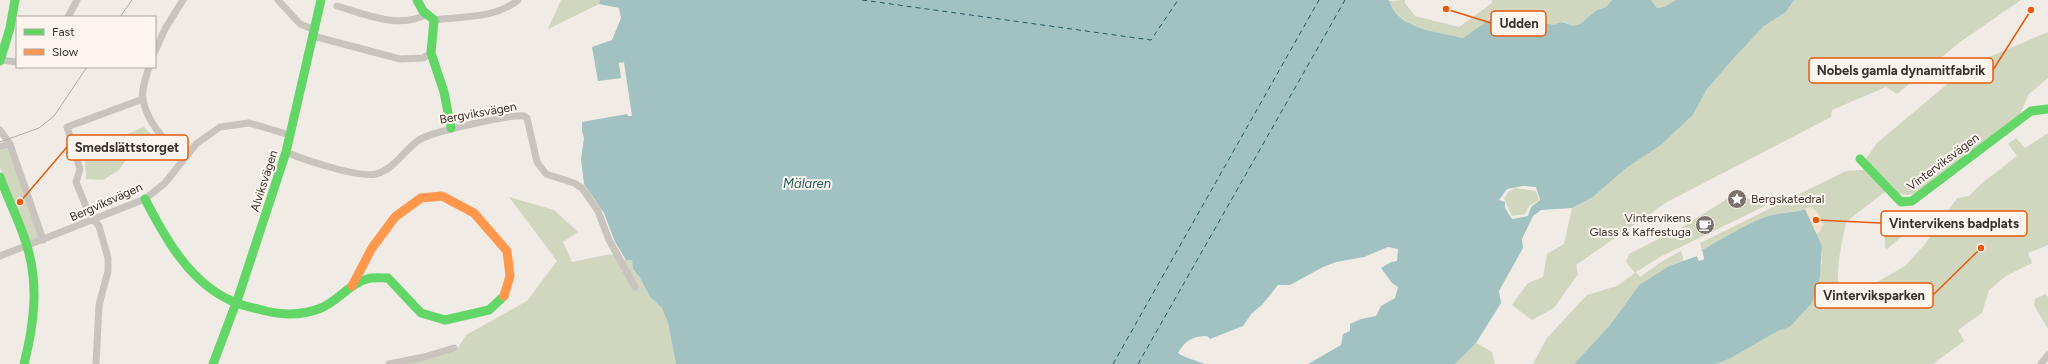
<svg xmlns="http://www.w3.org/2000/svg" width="2048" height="364" font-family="Figtree,sans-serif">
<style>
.green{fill:#d1d6bf}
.sand{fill:#efe3cc}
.water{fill:#a1c2c1;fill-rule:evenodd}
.pier{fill:#f0ebe5}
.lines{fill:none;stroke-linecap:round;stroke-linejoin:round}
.ferry{stroke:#1f5a5e;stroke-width:1;stroke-dasharray:5 4;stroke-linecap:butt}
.street{stroke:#c9c3be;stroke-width:7}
.fast{stroke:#63d668;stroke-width:9}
.slow{stroke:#ff974d;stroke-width:9}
.tram{stroke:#b1aca8;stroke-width:1}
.labels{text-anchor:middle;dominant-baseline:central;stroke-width:4;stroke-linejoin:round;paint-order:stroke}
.street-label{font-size:12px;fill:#3b302b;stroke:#fbf5ee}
.poi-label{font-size:12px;fill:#3b302b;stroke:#fbf5ee;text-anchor:start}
.water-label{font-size:13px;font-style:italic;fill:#1f5a5e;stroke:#fbf5ee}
.leader{fill:none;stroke:#e8590c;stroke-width:1.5}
.callout-dot{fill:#e8590c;stroke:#fbf5ee;stroke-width:1.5}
.callout{fill:#fbf5ee;stroke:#e8590c;stroke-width:1.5}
.callout-label{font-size:13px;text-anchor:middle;font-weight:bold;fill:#3b302b}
</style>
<rect width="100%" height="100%" fill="#f0ebe5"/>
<g class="green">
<polygon points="561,0 600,0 599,4 548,29"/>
<path d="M1405,0V3L1415,16L1459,27L1492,3V0H1612L1606,7L1597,10L1580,24L1572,26L1565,22L1554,25L1533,20H1519L1503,14L1489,18L1484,24L1463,38C1436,32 1401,29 1389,1Z"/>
<polygon points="1651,0 1676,0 1664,7 1657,8"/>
<polygon points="1794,0 2021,0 1960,42 1897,94 1886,87 1832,110 1831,117 1667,202 1576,265 1578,274 1554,308 1532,320 1512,305 1528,283 1543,277 1547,254 1564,244 1572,208 1593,197 1625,169 1661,145 1693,115 1707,89 1734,58 1764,26 1786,12"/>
<polygon points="2048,32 2048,78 2029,94 2020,114 1918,193 1908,195 1897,193 1866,159 1877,143 1970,65"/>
<polygon points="144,127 155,138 154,149 127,158 119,170 103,180 86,179 85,162 80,147 116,139"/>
<path d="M2048,133V245L2028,253L2032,263L2006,276L1989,290L1982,313L1958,330L1964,341L1933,364H1716L1729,359L1778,331L1790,327L1812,303L1822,262V246L1816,234L1821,230C1821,220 1820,213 1811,207C1795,213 1786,211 1772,215C1751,221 1721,240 1702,250L1700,243L1846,171L1865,170L1886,191L1846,222C1842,245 1832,277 1843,299L1851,297L1905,266L1925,244L1957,198L1969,196L1981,184L2017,156L2008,144L2016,138L2025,148Z"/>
<polygon points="9,148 39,237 28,241 0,168 0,151"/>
<polygon points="1515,188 1536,191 1539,200 1529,206 1525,214 1512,216 1504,199 1508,192"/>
<polygon points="1733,195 1758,201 1773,202 1660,257 1636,272 1640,277 1661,262 1681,251 1684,260 1669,266 1639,285 1610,325 1574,364 1533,364 1547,338 1587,295 1617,286 1635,273 1626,262 1629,254 1684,226"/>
<polygon points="509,197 554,210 578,232 563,242 572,262 611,254 626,260 632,259 633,269 640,278 650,297 662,308 668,323 676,364 399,364 456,351 466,335 527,301 557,261"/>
<polygon points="1899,224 1904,226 1906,233 1887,249 1885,247 1885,235"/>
<polygon points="2045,294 2048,297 2048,329 2034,305 2035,299"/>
<polygon points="1476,343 1492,352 1495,364 1455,364"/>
</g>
<polygon class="sand" points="1811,207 1815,210 1824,225 1816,234 1805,209"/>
<g class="water">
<path d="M600,0H1389C1397,29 1438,32 1463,38L1499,13L1519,20H1533L1554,25C1561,21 1565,22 1572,26L1580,24L1597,10L1606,7L1612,0H1651L1657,8L1664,7L1676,0H1794L1786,12L1764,26L1734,58L1707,89L1693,115L1661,145L1625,169L1593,197L1572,208L1541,210L1533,216L1522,239L1523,248L1499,291L1501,303L1476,343L1455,364H1308L1341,345L1343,334L1350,331V324L1361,319L1376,316L1381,306L1395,298L1398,287L1392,283L1381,268L1391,262L1397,261L1398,249L1388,247L1364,257L1336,262L1323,267L1290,285H1278L1262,305L1252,313L1243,326L1210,339L1207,336C1192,336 1185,341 1178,353C1187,359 1195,360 1205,364H676L668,323L662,308L650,297L640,278L633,269L632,260H626L615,242L604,213L584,184L581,159L584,138L582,132V122L627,114L628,116H632L624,62L619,63L621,78L598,81L592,47L612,40L621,18L619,8L599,4ZM1523,186L1536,187L1540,200L1531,207L1528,216L1512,219L1505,208V202L1499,200L1507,189Z"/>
<path d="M1805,209L1822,246L1820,276L1812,303L1790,327L1778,331L1729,359L1716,364H1574L1610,325L1639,285L1669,266L1697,256L1699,261L1704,259L1702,250C1721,240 1752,220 1772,215C1783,212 1794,213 1805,209Z"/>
</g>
<polygon class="pier" points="1700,250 1702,250 1704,259 1699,261 1697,256 1684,260 1683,258 1697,254 1700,258 1702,257"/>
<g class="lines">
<g class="ferry">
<polyline points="862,0 1151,40 1178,0"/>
<polyline points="1113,364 1319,0"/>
<polyline points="1138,364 1345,0"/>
</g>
<g class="street">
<polyline points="278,0 300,24 315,30"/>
<path d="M337,6C365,14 400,30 427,14"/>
<polyline points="68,17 77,0"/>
<path d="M434,20C463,16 495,19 518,0"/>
<polyline points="313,36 400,59 423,58 431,53"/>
<polyline points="155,51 165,29 183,0"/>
<polyline points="0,60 17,62"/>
<path d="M149,67C146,77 141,90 143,100C148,124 166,143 185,157"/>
<polyline points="0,130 10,144 43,240"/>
<polyline points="0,147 10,144"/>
<path d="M286,152C304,160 359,178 376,174C395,169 404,150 419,140C431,132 510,114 524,116L527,118L537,162L546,174L574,183L582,188L598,211L609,240L635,287"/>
<polyline points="0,256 145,199 165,183 196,144 220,127 249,123 290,135"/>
<polyline points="96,364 99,305 108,271 108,258 99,226 89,214 76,182 80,169 67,127 143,99"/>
<polyline points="389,364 424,357 454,348"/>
<polyline points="2041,364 2048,355"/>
</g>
<g class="fast">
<polyline points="417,0 423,11 434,20 431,53 444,92 451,128"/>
<polyline points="0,61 10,28 15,0"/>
<polyline points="1860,159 1901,202 1912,201 2031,111 2048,109"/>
<path d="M0,177C8,200 20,222 27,246C39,285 34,325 24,364"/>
<path d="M145,199C165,238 190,283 232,301C240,305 249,307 258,309C278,315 301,316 321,308C338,301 349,284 367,279C373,277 381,278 388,278L421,313L445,320L489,310L504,296"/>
<polyline points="213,364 239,295 286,152 321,0"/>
</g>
<polyline class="slow" points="352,286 372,248 395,217 421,198 442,196 474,213 507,251 510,276 504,296"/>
<g class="tram">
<polyline points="120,17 132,0"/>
<polyline points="0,142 39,128 54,116 87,67"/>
</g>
</g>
<defs>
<symbol id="sight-disc" viewBox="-11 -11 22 22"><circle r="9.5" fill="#7a716c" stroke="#fbf5ee"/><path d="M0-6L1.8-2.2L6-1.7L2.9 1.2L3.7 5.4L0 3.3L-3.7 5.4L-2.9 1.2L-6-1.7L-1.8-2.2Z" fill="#fff"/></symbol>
<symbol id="cafe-disc" viewBox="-11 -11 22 22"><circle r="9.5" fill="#7a716c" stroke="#fbf5ee"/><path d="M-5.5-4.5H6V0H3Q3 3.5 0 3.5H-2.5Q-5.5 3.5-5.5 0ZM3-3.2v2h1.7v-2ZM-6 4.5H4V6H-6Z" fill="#fff"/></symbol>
</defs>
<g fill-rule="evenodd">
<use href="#sight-disc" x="1726" y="188" width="22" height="22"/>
<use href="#cafe-disc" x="1694" y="214" width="22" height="22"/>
</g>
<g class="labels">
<g class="street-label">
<text transform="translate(478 113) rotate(-10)">Bergviksvägen</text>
<text transform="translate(1943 162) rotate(-37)">Vinterviksvägen</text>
<text transform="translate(264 181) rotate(-72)">Alviksvägen</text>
<text transform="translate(106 202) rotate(-24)">Bergviksvägen</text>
</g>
<g class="poi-label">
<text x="1751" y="199">Bergskatedral</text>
<text x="1691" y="218" text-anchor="end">Vintervikens<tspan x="1691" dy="14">Glass &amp; Kaffestuga</tspan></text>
</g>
<g class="water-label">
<text x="807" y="183">Mälaren</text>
</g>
</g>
<path class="leader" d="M1446 9L1491 23M2031 10L1993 70M20 202L67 147M1816 220L1881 223M1981 248L1933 295"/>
<g class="callout-dot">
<circle cx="1446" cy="9" r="4"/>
<circle cx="2031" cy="10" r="4"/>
<circle cx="20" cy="202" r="4"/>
<circle cx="1816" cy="220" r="4"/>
<circle cx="1981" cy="248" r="4"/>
</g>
<g class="callout">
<rect x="1491" y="11" width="55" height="25" rx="4"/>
<rect x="1809" y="58" width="184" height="25" rx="4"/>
<rect x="67" y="135" width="121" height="25" rx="4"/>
<rect x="1881" y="211" width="146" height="25" rx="4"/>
<rect x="1815" y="283" width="118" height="25" rx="4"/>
</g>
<g class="callout-label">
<text x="1519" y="28">Udden</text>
<text x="1901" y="75">Nobels gamla dynamitfabrik</text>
<text x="127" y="152">Smedslättstorget</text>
<text x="1954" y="228">Vintervikens badplats</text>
<text x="1874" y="300">Vinterviksparken</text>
</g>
<rect x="16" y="16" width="140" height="52" fill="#fbf5ee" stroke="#aea6a0"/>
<rect x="24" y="29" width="20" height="6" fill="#63d668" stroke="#aea6a0"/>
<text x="52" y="36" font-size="12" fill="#3b302b">Fast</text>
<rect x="24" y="49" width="20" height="6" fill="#ff974d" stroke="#aea6a0"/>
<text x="52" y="56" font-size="12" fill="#3b302b">Slow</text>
</svg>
